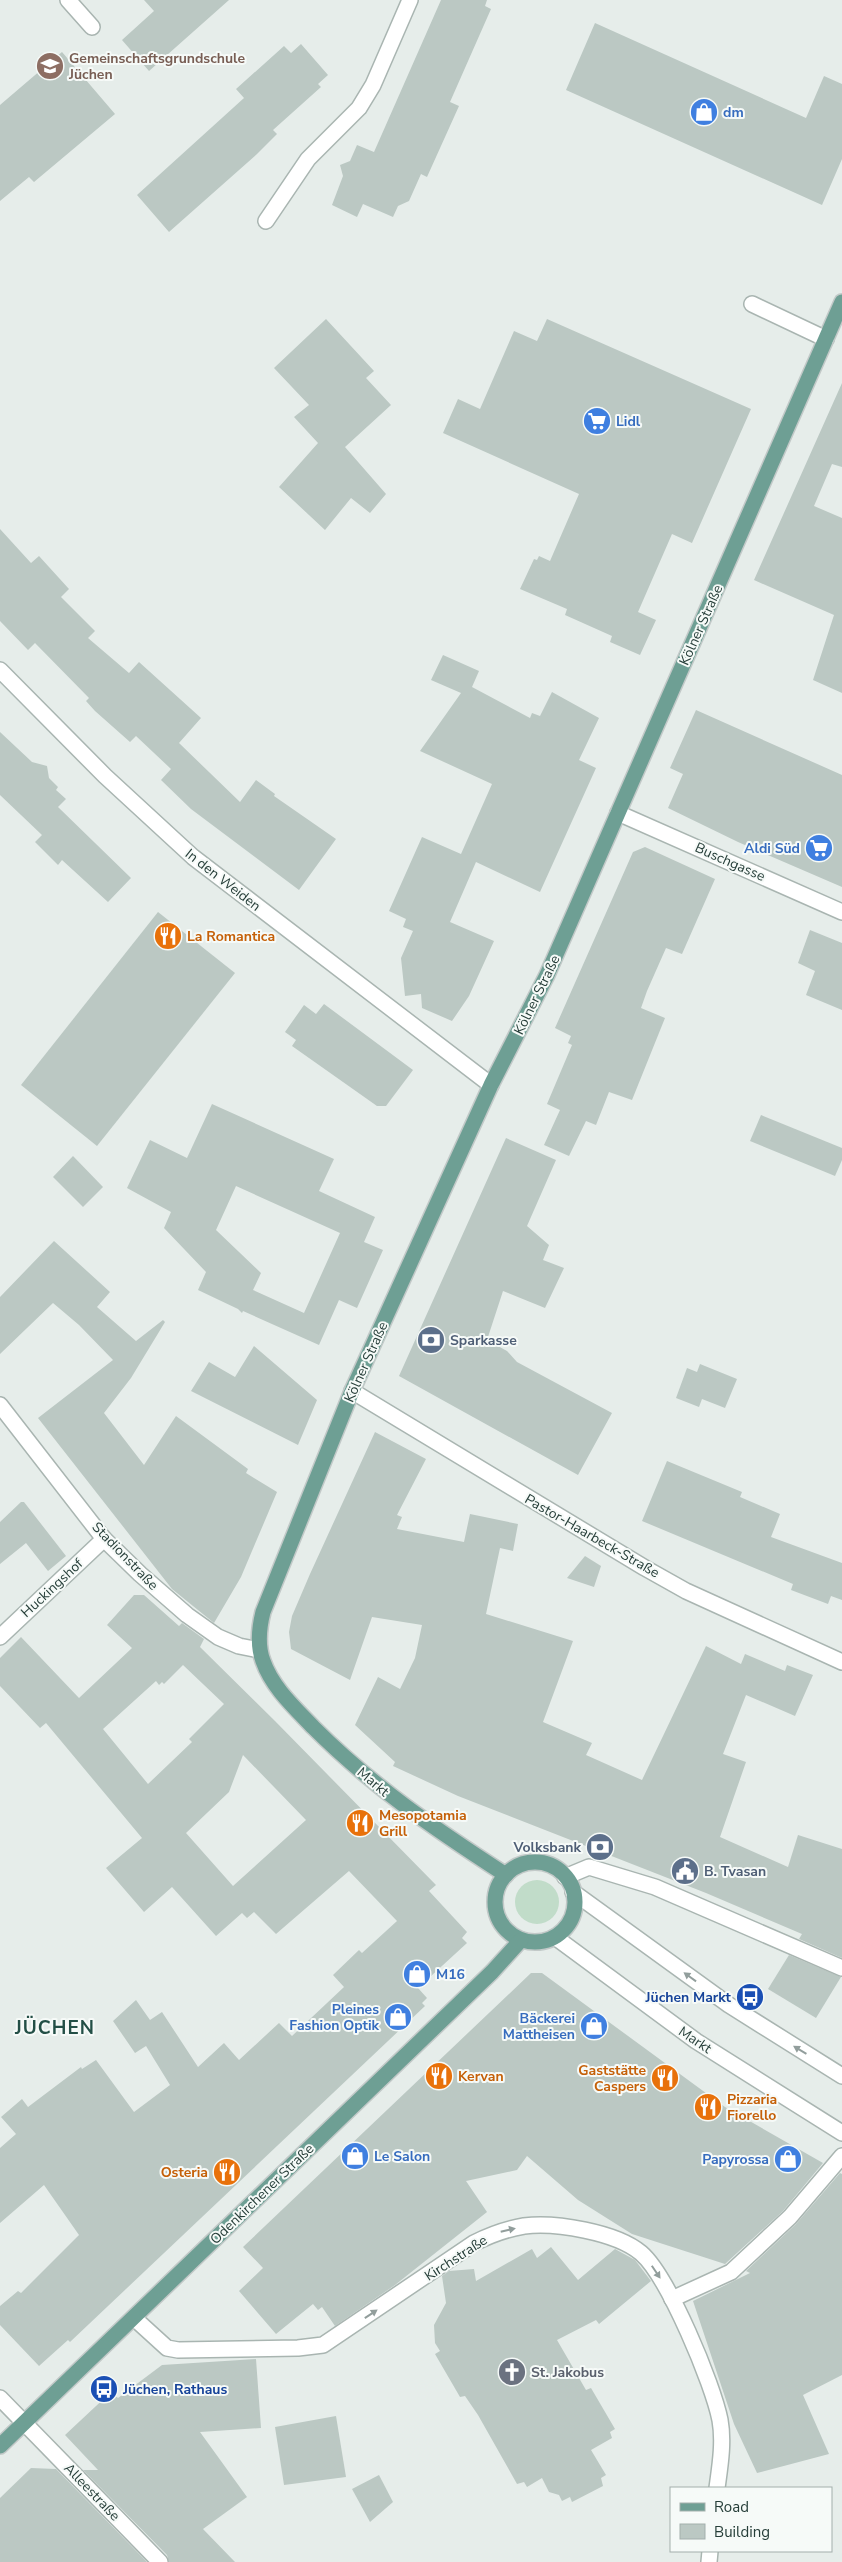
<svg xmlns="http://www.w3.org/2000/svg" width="842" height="2562" font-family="'Nunito Sans',sans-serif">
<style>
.green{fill:#c1dcc9}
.building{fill:#bbc8c3;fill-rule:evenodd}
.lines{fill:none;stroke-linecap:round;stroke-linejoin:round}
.minor-casing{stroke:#a9b5b1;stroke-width:18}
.major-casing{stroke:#c2c9c8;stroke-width:18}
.minor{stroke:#fff;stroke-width:15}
.major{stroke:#6e9f94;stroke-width:15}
.oneway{fill:#929e9c}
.labels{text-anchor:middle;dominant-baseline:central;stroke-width:4;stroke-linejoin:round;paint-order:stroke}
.education-label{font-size:14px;font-weight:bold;fill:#785e54;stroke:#f6faf8;text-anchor:start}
.shop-label{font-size:14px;font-weight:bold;fill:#366cbe;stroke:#f6faf8;text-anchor:start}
.street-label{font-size:14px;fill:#263e39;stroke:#f6faf8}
.food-label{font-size:14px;font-weight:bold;fill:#c56008;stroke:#f6faf8;text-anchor:start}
.service-label{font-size:14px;font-weight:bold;fill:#4e5e75;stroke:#f6faf8;text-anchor:start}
.transit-label{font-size:14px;font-weight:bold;fill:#164399;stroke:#f6faf8;text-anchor:end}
.worship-label{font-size:14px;font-weight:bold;fill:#5b616d;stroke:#f6faf8;text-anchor:start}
.district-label{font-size:19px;font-weight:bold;letter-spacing:1px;fill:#234f46;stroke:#f6faf8}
</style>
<rect width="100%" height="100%" fill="#e6edea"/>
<circle class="green" cx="537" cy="1902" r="22"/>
<g class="building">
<polygon points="144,0 229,0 149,71 122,40 154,11"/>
<polygon points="441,0 487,0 485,6 491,9 450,102 459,106 427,177 421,174 409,201 398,206 393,217 363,204 357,217 332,205 343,176 340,165 350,161 357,145 374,152"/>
<polygon points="595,23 806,118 824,76 842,84 842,159 822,205 566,90"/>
<polygon points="301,44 328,75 318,84 321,87 273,130 277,134 257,154 169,232 137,195 244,98 236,89 284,46 291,53"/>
<polygon points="62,52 115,114 34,182 29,177 0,201 0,105"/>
<polygon points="326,319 374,371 366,378 391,405 345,447 386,494 370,513 351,498 325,530 279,487 318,443 294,417 309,405 274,368"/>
<polygon points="547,319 751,409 692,543 672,534 638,612 656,620 640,655 610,642 612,636 565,615 567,609 520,589 534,559 537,560 539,556 550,561 579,494 443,433 458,399 480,409 514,331 537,341"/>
<polygon points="842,383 842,467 832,464 814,506 842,518 842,693 813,680 834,615 754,580"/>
<polygon points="0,529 31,563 39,556 69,589 61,597 95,631 88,638 129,673 139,662 201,718 179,743 240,802 256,780 275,794 274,796 336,839 299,890 191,809 161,780 171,769 136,736 130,742 95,711 86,701 89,698 35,643 28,650 0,621"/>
<polygon points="443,655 479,671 472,687 530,718 532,713 540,716 552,692 599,718 579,760 596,768 540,892 476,862 450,922 494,941 469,996 452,1021 422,1008 421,994 405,996 401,958 413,931 403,927 406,919 389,911 422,837 461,854 492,784 420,751 461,693 431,680"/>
<polygon points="696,710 842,775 842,887 738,842 668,808 683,774 670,768"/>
<polygon points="0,732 32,762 47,766 49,778 58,787 56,790 66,799 58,807 131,878 108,902 62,860 58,865 35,842 42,835 0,795"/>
<polygon points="645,847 715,879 682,954 666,948 647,991 641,1008 665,1018 632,1100 609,1092 596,1125 586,1121 569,1156 544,1145 560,1110 547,1104 572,1045 568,1043 571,1036 555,1028 633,852"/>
<polygon points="158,912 235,973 97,1146 21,1085"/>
<polygon points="810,930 842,943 842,1010 806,995 815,971 798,963"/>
<polygon points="324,1004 413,1070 386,1106 377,1106 292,1046 296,1040 285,1032 304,1005 316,1014"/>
<path d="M212,1104L334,1159L319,1191L375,1217L364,1242L383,1250L357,1308L339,1300L319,1345L243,1311L242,1313L238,1309L198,1290L206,1272L164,1228L171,1212L127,1188L150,1140L187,1158ZM236,1186L340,1233L304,1313L253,1290L261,1273L216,1230Z"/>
<polygon points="761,1115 842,1148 842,1160 835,1176 750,1141"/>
<polygon points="506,1138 556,1160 527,1226 549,1245 543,1260 564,1268 545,1308 503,1291 487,1340 507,1351 517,1362 612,1413 578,1475 399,1376"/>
<polygon points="73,1156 103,1187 83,1207 53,1177"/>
<polygon points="54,1241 110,1292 97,1307 136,1341 163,1320 165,1322 131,1378 104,1413 144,1465 176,1416 248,1469 246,1473 277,1492 241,1577 214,1623 172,1589 38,1418 113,1360 79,1325 53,1303 0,1354 0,1297"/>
<polygon points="254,1346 317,1400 298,1445 191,1391 209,1362 235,1377"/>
<polygon points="700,1364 737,1379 725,1408 702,1399 699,1407 676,1398 687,1368 697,1372"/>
<polygon points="375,1432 426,1459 397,1515 402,1517 397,1529 464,1542 470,1514 518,1524 513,1551 500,1548 486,1614 573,1641 543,1722 592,1743 586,1755 642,1780 706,1646 741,1664 745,1654 785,1671 787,1665 813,1675 795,1716 746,1695 723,1754 746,1762 720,1837 788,1867 798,1835 842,1849 842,1958 799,1939 802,1934 706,1893 458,1796 393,1766 395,1762 355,1725 378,1677 400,1689 415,1658 422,1625 372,1617 350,1680 291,1649 289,1632 292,1616 310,1574"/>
<polygon points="667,1461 742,1492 740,1497 780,1514 771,1537 842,1563 842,1600 831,1596 828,1604 791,1590 793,1584 642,1521"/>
<polygon points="21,1502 24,1502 66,1556 48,1571 26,1543 0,1564 0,1522"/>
<polygon points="585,1556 601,1566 594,1587 567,1578"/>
<path d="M134,1595H144L179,1626L182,1623L204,1639L200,1647L275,1721L436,1885L429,1891L467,1932L462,1938L467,1943L418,1988L427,1998L422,2003L425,2006L70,2342L68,2340L39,2366L0,2325V2306L18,2291L21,2293L79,2235L44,2185L0,2223V2148L16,2134L1,2117L22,2099L28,2107L81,2067L82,2069L96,2060L134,2112L170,2085L146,2046L135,2053L113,2021L136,2000L150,2020L162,2012L198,2067L224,2043L239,2060L279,2023L292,2036L344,1987L333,1975L359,1950L362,1953L397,1921L349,1871L276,1934L254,1912L247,1918L242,1913L216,1936L172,1887L144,1912L106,1868L142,1838L46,1723L40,1728L0,1686V1658L21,1637L79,1698L132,1648L107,1625ZM183,1665L224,1704L189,1739L192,1742L148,1784L103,1729L156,1681L159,1685L162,1682L164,1684ZM243,1755L306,1820L233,1886L186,1833L229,1792Z"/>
<polygon points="789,1955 841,1977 816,2018 768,1989"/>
<polygon points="531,1973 542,1973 725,2107 823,2163 783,2211 725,2264 632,2234 578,2200 527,2156 517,2170 466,2181 487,2212 395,2285 335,2326 322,2307 318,2310 313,2304 276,2334 239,2291 263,2268 243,2247"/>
<polygon points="840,2173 842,2174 842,2375 803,2395 829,2454 757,2473 734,2424 693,2301 750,2273 746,2271 796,2224"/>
<polygon points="551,2247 578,2280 615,2249 635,2260 651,2281 599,2324 596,2320 557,2340 586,2390 591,2388 615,2429 610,2432 612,2438 591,2450 606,2475 601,2478 603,2486 572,2502 570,2497 562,2501 559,2495 549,2492 542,2478 527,2487 524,2482 517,2484 478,2415 465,2396 460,2397 435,2354 440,2351 435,2343 434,2325 446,2303 442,2276 449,2271 474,2269 476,2281 532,2249 537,2258"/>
<polygon points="256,2359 261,2428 200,2432 247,2497 203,2529 235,2562 169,2562 167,2555 83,2470 98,2470 65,2435 111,2392 118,2398 162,2365"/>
<polygon points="336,2416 346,2477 284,2485 275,2427"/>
<polygon points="31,2468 56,2469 147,2562 0,2562 0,2498"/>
<polygon points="379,2475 393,2502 370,2522 352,2489"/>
</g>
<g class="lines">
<defs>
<g id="minor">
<polyline points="68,0 92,27"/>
<polyline points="266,221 308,159 359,108 373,85 410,0"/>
<polyline points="752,304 826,339"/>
<polyline points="0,670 105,776 193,857 491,1085"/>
<polyline points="618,813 842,912"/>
<polyline points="352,1391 645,1568 686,1591 842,1662"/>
<polyline points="0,1405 104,1539 140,1574 187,1615 218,1637 239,1646 259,1650"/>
<polyline points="0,1637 104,1539"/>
<polyline points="565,1877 589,1867 655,1887 842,1968"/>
<polyline points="573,1892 729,2005 842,2076"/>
<polyline points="555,1937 696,2041 842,2133"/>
<polyline points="672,2299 731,2272 790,2217 842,2156"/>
<path d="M134,2318L167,2348L178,2350L298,2348L323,2345L474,2243C490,2235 506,2229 524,2226C555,2222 616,2232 641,2253C668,2276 713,2384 720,2420C724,2442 720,2466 717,2488"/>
<polyline points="0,2398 160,2562"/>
<polyline points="709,2562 710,2551"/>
</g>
<g id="major">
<circle cx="535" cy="1902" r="40"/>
<path d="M506,1875C435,1829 373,1787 313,1727C294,1707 272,1687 263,1661C257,1645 259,1628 263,1612L352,1391L491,1085L547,975L842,302"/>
<polyline points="0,2446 492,1972 521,1940"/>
</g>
</defs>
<use href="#minor" class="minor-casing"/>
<use href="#major" class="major-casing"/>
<use href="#minor" class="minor"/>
<use href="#major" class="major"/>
</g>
<defs><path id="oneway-solid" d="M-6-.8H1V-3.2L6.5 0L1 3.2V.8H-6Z" transform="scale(1.25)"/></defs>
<g class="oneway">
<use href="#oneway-solid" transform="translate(690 1977) rotate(-144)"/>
<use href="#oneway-solid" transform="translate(800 2050) rotate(-149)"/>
<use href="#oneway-solid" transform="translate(508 2230) rotate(-13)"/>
<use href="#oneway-solid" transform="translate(656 2272) rotate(56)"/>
<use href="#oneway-solid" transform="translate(371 2314) rotate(-34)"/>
</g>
<defs>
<symbol id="school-disc" viewBox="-11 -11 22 22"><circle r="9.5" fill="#8d6e63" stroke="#f6faf8"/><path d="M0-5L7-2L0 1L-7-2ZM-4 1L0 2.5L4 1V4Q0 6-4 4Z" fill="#fff"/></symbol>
<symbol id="shop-disc" viewBox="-11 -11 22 22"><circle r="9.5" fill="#3f7fe0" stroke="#f6faf8"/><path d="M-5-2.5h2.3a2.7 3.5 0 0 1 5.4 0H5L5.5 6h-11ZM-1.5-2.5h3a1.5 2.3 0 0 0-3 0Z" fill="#fff"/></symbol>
<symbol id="supermarket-disc" viewBox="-11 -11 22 22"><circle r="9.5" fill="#3f7fe0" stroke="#f6faf8"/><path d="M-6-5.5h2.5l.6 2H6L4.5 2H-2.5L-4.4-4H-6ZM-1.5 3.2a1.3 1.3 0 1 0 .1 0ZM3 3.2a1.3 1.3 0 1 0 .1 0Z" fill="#fff"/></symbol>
<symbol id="restaurant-disc" viewBox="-11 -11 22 22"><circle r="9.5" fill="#e8710a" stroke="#f6faf8"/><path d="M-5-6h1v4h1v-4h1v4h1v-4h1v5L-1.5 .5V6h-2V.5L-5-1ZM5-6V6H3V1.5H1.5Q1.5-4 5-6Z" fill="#fff"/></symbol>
<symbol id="bank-disc" viewBox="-11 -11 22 22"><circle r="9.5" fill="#5c6f8a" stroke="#f6faf8"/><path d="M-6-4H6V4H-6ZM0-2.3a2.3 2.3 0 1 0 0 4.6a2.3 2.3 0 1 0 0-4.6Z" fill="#fff"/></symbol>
<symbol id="civic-disc" viewBox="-11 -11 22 22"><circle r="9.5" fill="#5c6f8a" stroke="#f6faf8"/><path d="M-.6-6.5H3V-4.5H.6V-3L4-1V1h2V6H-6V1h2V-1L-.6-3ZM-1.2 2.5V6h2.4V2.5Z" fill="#fff"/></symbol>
<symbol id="bus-disc" viewBox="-11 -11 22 22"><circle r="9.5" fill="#1a4fb4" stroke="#f6faf8"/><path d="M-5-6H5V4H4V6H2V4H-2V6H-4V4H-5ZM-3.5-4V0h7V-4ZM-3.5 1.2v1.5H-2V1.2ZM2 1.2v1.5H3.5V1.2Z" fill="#fff"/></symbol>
<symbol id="church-disc" viewBox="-11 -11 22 22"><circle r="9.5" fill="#6b7280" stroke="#f6faf8"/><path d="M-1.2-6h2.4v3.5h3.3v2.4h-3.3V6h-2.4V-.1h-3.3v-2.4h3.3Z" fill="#fff"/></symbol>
</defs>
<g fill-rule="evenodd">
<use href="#school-disc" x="34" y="50" width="32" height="32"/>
<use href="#shop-disc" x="688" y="96" width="32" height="32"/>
<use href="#supermarket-disc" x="581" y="405" width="32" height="32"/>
<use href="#supermarket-disc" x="803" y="832" width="32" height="32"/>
<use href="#restaurant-disc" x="152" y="920" width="32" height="32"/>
<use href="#bank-disc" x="415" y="1324" width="32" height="32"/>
<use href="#restaurant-disc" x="344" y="1807" width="32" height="32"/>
<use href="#bank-disc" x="584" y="1831" width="32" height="32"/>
<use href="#civic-disc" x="669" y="1855" width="32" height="32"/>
<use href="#shop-disc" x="401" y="1958" width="32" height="32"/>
<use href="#bus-disc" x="734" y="1981" width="32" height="32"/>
<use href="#shop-disc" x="382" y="2001" width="32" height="32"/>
<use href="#shop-disc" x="578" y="2010" width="32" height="32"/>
<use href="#restaurant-disc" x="423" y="2060" width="32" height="32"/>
<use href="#restaurant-disc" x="649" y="2062" width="32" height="32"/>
<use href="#restaurant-disc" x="692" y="2091" width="32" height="32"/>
<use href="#shop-disc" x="339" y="2140" width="32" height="32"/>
<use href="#shop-disc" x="772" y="2143" width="32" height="32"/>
<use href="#restaurant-disc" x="211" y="2156" width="32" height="32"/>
<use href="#church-disc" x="496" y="2356" width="32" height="32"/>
<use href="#bus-disc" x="88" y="2373" width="32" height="32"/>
</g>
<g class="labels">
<g class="education-label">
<text x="69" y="58">Gemeinschaftsgrundschule<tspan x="69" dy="16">Jüchen</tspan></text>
</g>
<g class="shop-label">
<text x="723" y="112">dm</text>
<text x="616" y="421">Lidl</text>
<text x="800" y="848" text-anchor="end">Aldi Süd</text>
<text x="436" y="1974">M16</text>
<text x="379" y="2009" text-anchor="end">Pleines<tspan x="379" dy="16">Fashion Optik</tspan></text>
<text x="575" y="2018" text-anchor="end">Bäckerei<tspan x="575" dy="16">Mattheisen</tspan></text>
<text x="374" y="2156">Le Salon</text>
<text x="769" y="2159" text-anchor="end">Papyrossa</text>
</g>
<g class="street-label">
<text transform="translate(701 625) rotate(-66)">Kölner Straße</text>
<text transform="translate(730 862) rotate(24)">Buschgasse</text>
<text transform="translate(223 880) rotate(38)">In den Weiden</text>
<text transform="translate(537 995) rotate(-64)">Kölner Straße</text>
<text transform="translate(366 1362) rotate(-66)">Kölner Straße</text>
<text transform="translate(592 1536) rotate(30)">Pastor-Haarbeck-Straße</text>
<text transform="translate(125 1556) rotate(46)">Stadionstraße</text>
<text transform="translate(52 1588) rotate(-43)">Huckingshof</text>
<text transform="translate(373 1782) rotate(40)">Markt</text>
<text transform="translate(695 2040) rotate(34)">Markt</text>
<text transform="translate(262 2194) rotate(-44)">Odenkirchener Straße</text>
<text transform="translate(456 2258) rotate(-33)">Kirchstraße</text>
<text transform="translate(92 2492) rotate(46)">Alleestraße</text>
</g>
<g class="food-label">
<text x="187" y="936">La Romantica</text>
<text x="379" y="1815">Mesopotamia<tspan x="379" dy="16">Grill</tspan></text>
<text x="646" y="2070" text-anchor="end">Gaststätte<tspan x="646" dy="16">Caspers</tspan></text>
<text x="458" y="2076">Kervan</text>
<text x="727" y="2099">Pizzaria<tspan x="727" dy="16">Fiorello</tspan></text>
<text x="208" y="2172" text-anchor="end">Osteria</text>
</g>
<g class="service-label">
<text x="450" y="1340">Sparkasse</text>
<text x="581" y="1847" text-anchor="end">Volksbank</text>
<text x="704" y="1871">B. Tvasan</text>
</g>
<g class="transit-label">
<text x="731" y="1997">Jüchen Markt</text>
<text x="123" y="2389" text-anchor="start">Jüchen, Rathaus</text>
</g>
<g class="worship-label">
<text x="531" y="2372">St. Jakobus</text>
</g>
<g class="district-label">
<text x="55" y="2028">JÜCHEN</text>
</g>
</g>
<rect x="670" y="2487" width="162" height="65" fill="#f6faf8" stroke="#a3afac"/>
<rect x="680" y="2503" width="25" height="8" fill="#6e9f94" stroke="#a3afac"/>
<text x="714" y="2512" font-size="15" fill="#263e39">Road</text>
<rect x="680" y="2524" width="25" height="15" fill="#bbc8c3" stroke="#a3afac"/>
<text x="714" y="2537" font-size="15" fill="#263e39">Building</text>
</svg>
